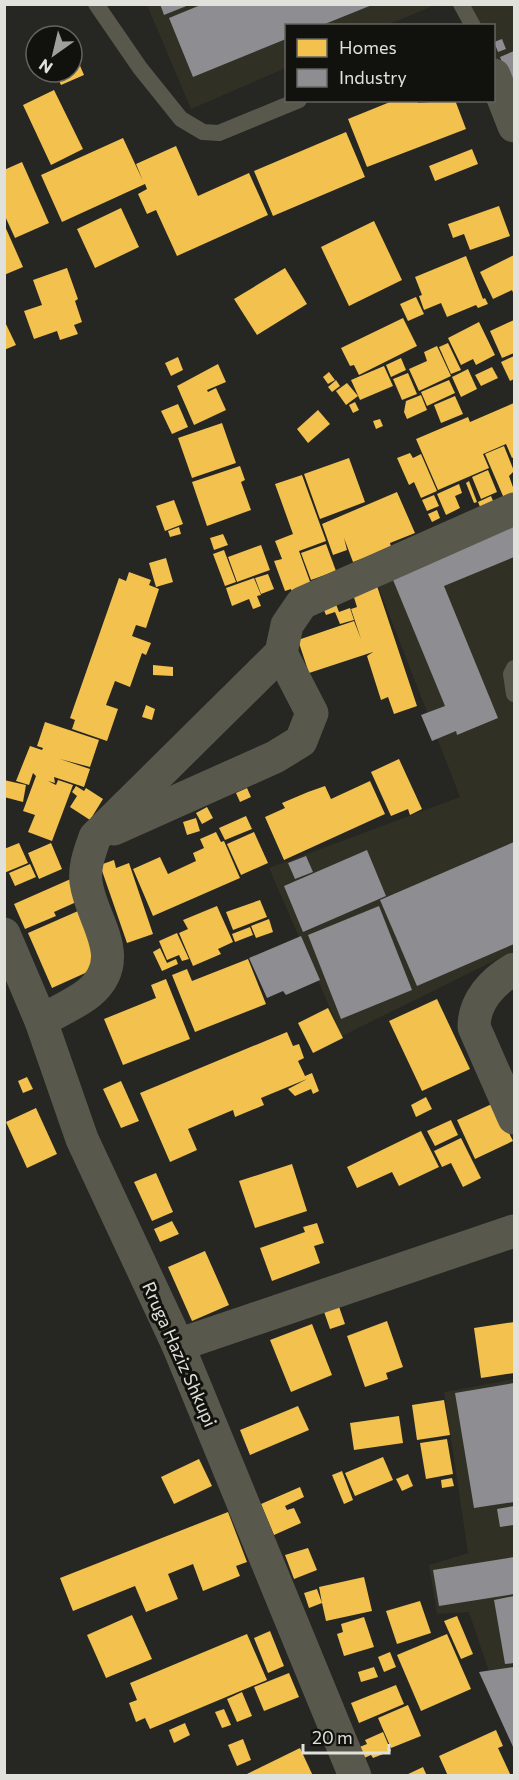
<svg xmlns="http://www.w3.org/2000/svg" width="519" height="1780" font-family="Commissioner,sans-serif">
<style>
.built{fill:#303024}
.homes{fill:#f2c14e}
.industry{fill:#8d8d92}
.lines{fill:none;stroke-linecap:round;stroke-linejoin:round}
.lane{stroke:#59584d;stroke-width:16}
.street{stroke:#59584d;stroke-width:33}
.labels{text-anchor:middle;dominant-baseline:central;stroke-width:6;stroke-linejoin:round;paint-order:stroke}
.street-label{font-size:18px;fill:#e1e1db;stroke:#11110d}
</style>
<rect width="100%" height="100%" fill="#262622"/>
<g class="built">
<polygon points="147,5 435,5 387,25 286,26 286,68 191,109"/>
<polygon points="470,5 514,5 514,103 494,57 494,26 480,25"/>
<polygon points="514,506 514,951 342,1036 269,868 460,797 373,573"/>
<polygon points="514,1379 514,1735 488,1669 469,1612 437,1614 429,1565 468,1553 444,1392"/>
</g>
<g class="homes">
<polygon points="72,47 84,75 61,85 55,72 72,72"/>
<polygon points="54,90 83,149 51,165 23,105"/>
<polygon points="395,100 417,100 418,103 455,100 466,129 367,167 348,119"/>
<polygon points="346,132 365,177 273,216 254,171"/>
<polygon points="123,138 143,181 136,164 176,146 198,196 249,173 268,215 177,256 156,210 147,214 138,194 147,189 145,184 62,222 41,175"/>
<polygon points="472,149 478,164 435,181 429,166"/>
<polygon points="22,162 49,223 15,238 4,214 4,170"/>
<polygon points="499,206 510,236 470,250 464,234 453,238 448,224"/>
<polygon points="121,208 139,247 95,268 77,229"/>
<polygon points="374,221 402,280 349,306 321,247"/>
<polygon points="4,224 23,267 4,275"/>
<polygon points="514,255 514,295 512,290 493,299 480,272"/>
<polygon points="466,256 483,299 485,298 488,304 478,308 476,305 447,317 441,303 424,310 419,296 422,295 415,277"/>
<polygon points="67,268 78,299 75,301 82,322 74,325 78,334 60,340 57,331 34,339 24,311 42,305 33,280"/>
<polygon points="285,268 307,304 257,335 234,299"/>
<polygon points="416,297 424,314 408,321 400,304"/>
<polygon points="403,318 417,346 359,375 354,365 350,366 341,348"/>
<polygon points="4,320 16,345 4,350"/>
<polygon points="514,320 514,353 502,358 490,331"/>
<polygon points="479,322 495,355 476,365 473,359 461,365 448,338"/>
<polygon points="448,343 461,370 451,374 439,347"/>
<polygon points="437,346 451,376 419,391 409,369 427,361 424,352"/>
<polygon points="514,356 514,379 510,381 501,362"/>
<polygon points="178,357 183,370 171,376 165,363"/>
<polygon points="401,358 406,370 391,377 386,365"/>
<polygon points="218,364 226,382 207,390 208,392 216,388 226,410 194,425 177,386"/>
<polygon points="384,366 393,386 360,400 351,380"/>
<polygon points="492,367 498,378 481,386 475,375"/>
<polygon points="468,369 477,389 461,397 452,377"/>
<polygon points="329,372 335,380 328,384 323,377"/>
<polygon points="408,373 417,394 402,400 393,379"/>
<polygon points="336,380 340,386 332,392 328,387"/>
<polygon points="449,380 455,393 427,406 421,392"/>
<polygon points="347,383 358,396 346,405 336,391"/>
<polygon points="421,395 427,410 407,419 404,412 406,401"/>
<polygon points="455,396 463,414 441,423 434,405"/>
<polygon points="355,402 359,410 353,413 349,405"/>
<polygon points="514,403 514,457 512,458 506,444 483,454 489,468 438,490 416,439 468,417 470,422"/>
<polygon points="178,404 188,427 172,434 161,411"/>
<polygon points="318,410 330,424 308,443 297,429"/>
<polygon points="380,419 383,426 376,429 373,421"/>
<polygon points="222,423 236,463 192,478 178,438"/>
<polygon points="504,446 514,471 509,476 514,490 514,500 506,503 485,454"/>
<polygon points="410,453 413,458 421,454 437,491 421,498 414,482 409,485 397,458"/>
<polygon points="349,458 365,502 320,519 304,474"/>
<polygon points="240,466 245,480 241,482 251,510 207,526 192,482"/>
<polygon points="488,470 497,492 481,499 472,477"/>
<polygon points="302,475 326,541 299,551 313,590 294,597 291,589 285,591 274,561 282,559 275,541 293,534 275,484"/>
<polygon points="469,481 477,502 474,503 466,483"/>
<polygon points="459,484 462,493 455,496 460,508 446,515 437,494"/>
<polygon points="397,492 415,533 390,543 391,547 383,551 353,562 344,538 347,550 333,555 322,524"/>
<polygon points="434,495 439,506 427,511 422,500"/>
<polygon points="491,496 496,508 483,514 478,502"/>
<polygon points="174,500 183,524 165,531 156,506"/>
<polygon points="437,510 440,518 432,522 428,514"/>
<polygon points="179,527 181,534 170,537 168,531"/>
<polygon points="223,534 228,545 214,550 210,538"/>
<polygon points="326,544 336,571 311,580 301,553"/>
<polygon points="261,545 270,570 237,582 228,557"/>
<polygon points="224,550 236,582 225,586 213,554"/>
<polygon points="166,558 173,582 156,587 149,563"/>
<polygon points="129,572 151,580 149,585 159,589 146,628 136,625 132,636 151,643 146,655 142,653 130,687 115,681 106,705 118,709 107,741 72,729 75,720 70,718 119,578 126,581"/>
<polygon points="268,574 274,589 261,594 255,578"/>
<polygon points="254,578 261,595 257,596 261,606 253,609 249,599 232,606 226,588"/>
<polygon points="376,583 417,706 394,714 388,697 381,700 367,656 373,652 309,673 298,640 354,621 361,639 351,609 357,607 352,591"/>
<polygon points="334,599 339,612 350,608 354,620 340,624 335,612 326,615 321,603"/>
<polygon points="153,665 173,667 173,676 153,675"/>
<polygon points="146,705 155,709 152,720 142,717"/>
<polygon points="45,722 99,740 90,767 60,759 90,769 84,787 54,777 55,783 48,781 56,785 58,780 73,785 52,841 28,832 35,815 23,811 36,776 33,773 29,785 16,781 30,746 42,750 43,748 37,746"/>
<polygon points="399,759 422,809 410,815 408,809 391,816 371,772"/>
<polygon points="4,780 26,785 23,802 4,797"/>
<polygon points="370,781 385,814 284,860 265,817 285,808 282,803 308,792 325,786 331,799"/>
<polygon points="76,786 84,791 86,788 103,799 90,820 70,807 77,796 72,792"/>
<polygon points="247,788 251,797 240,802 236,793"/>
<polygon points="207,807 213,818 202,824 196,813"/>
<polygon points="246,816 252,829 225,840 219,828"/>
<polygon points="196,818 200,831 187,835 183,822"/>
<polygon points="216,832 221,842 224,841 240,878 153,916 133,869 160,857 168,874 196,861 193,853 204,848 200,839"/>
<polygon points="254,832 268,863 241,875 227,844"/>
<polygon points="19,843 28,863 4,873 4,849"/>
<polygon points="51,843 62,869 39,879 28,853"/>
<polygon points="114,860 116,868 129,863 153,934 127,943 100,865"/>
<polygon points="30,864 36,877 15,886 9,873"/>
<polygon points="73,878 83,899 54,912 56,916 25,929 14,904"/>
<polygon points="260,900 267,917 233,930 226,912"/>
<polygon points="217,906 233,942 218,949 221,954 193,966 179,933 188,929 183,920"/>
<polygon points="78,911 103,965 52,988 28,933"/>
<polygon points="269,919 273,932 256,938 251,926"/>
<polygon points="250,927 253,935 235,942 232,934"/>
<polygon points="177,933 189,959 182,961 179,955 167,960 159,941"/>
<polygon points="160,948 167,963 176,959 178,964 162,971 153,952"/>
<polygon points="248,959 266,1004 195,1032 172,975 187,969 192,981"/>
<polygon points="166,979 190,1039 123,1065 104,1019 156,998 151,985"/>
<polygon points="437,999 470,1069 422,1091 389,1021"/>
<polygon points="328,1008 343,1038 313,1053 298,1023"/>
<polygon points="287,1032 293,1046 299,1044 304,1058 298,1061 305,1076 312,1073 319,1091 313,1094 311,1089 295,1096 288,1089 307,1079 261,1098 264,1105 235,1117 233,1110 188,1129 197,1150 170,1162 140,1093"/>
<polygon points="27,1077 33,1089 23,1093 18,1081"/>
<polygon points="121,1081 139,1121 121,1128 103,1089"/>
<polygon points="426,1097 432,1109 416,1117 411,1105"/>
<polygon points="494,1103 513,1141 475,1159 457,1120"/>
<polygon points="36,1108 57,1154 27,1168 6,1122"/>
<polygon points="451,1120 458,1135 435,1146 427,1131"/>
<polygon points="421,1131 439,1167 399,1186 392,1172 357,1188 347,1167"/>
<polygon points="461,1138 481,1178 463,1187 451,1163 442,1167 434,1151"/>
<polygon points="292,1164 307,1211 255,1228 239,1181"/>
<polygon points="156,1173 173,1212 152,1221 134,1182"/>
<polygon points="172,1221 179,1234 160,1242 154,1229"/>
<polygon points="317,1223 324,1243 314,1246 320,1263 272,1281 260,1248 305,1232 303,1227"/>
<polygon points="205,1251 229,1305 192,1321 168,1267"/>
<polygon points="336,1298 345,1324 330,1329 321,1303"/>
<polygon points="387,1321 403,1367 386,1373 388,1379 365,1387 347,1336"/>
<polygon points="514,1322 514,1373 481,1378 474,1328"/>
<polygon points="312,1324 332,1375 291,1392 270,1340"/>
<polygon points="444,1400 450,1435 417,1440 412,1405"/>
<polygon points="298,1406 309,1430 250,1455 240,1430"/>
<polygon points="399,1416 403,1443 354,1450 350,1423"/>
<polygon points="447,1439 453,1474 426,1479 420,1443"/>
<polygon points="383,1457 393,1480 355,1496 345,1473"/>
<polygon points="199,1459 212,1486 174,1504 161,1477"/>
<polygon points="342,1471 353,1500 344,1504 332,1475"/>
<polygon points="408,1474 413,1486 402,1491 396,1479"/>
<polygon points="452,1478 454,1486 442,1488 441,1480"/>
<polygon points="300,1487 304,1497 285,1506 287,1510 294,1508 301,1523 274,1535 261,1504"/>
<polygon points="228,1512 247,1562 236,1566 240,1576 203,1591 193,1564 168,1574 178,1599 146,1612 135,1586 73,1611 60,1578"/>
<polygon points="308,1548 317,1570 294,1579 285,1555"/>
<polygon points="364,1577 372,1611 326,1621 322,1603 309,1608 304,1593 317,1589 322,1603 319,1587"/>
<polygon points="420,1601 431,1633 397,1644 386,1611"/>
<polygon points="132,1615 152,1659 106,1678 87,1635"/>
<polygon points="457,1616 473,1654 461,1659 444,1621"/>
<polygon points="364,1617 374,1647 344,1656 337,1634 343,1632 341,1624"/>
<polygon points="270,1631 284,1666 268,1673 254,1638"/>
<polygon points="247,1634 267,1680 150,1729 145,1718 136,1722 129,1703 137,1700 130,1683"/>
<polygon points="447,1634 471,1689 421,1711 397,1655"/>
<polygon points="390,1652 396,1667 384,1672 378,1657"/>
<polygon points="374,1667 378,1677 361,1682 358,1672"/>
<polygon points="289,1673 299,1697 264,1711 254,1687"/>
<polygon points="396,1685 404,1704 359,1723 351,1703"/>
<polygon points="242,1692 252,1716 237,1722 227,1699"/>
<polygon points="408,1705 421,1736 391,1748 378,1718"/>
<polygon points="224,1709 231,1725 222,1728 215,1712"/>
<polygon points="185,1723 190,1735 174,1743 169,1730"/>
<polygon points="496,1730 503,1746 498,1748 511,1776 448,1776 439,1756"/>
<polygon points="383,1732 391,1751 373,1758 371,1755 362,1759 357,1748 367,1744 365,1740"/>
<polygon points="243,1739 251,1760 237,1766 228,1745"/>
<polygon points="300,1748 313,1776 243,1776"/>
<polygon points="423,1767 427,1776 404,1776"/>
</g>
<g class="industry">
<polygon points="160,4 189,4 189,5 164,15"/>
<polygon points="203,4 372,4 372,5 320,26 286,26 286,39 193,77 169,18"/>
<polygon points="502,39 506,49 498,52 494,42"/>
<polygon points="514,51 514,92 500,57"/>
<polygon points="514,525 514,557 444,586 498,718 457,735 456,731 432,741 421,715 445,706 391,575"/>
<polygon points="514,842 514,944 417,986 380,900"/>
<polygon points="367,850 386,896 303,932 284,886"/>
<polygon points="306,856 313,872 295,879 288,863"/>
<polygon points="379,906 412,990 341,1019 308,935"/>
<polygon points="301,936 320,980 286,995 283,991 267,998 249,958"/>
<polygon points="514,1383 514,1502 474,1508 455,1393"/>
<polygon points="514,1506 514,1525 500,1527 497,1509"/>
<polygon points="514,1557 514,1594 439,1606 433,1570"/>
<polygon points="514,1596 514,1663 505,1664 494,1600"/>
<polygon points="514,1667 514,1749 479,1672"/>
</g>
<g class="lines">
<g class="lane">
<polyline points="96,4 140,68 181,119 203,132 219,133 299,100"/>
<polyline points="461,4 473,26"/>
<polyline points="514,668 511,674 514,694"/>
</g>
<g class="street">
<polyline points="494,75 514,126"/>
<polyline points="114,829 275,757 301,741 312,713 281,653"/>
<polyline points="4,934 41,1021 82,1139 178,1345 355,1776"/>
<path d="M514,969C493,981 474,1001 474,1027L514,1118"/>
<path d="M41,1021C56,1012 75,1004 89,993C130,958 91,921 86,882C84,866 90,852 95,837L281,653L287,625L302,603L514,509"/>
<polyline points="178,1345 514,1231"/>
</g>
</g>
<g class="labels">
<g class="street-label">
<text transform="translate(180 1354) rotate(66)">Rruga Haziz Shkupi</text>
</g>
</g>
<rect width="519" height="1780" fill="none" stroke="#e1e1db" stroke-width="12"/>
<rect x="285" y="24" width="210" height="78" fill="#11110d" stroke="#64645f" stroke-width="1.5"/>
<rect x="297" y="39" width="30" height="18" fill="#f2c14e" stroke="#64645f" stroke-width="1.5"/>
<text x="339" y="54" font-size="18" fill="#e1e1db">Homes</text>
<rect x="297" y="69" width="30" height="18" fill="#8d8d92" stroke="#64645f" stroke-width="1.5"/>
<text x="339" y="84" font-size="18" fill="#e1e1db">Industry</text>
<g transform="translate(54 54) rotate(214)"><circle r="28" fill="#11110d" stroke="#64645f" stroke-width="1.5"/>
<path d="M0-4.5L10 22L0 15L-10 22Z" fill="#a0a09a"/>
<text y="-9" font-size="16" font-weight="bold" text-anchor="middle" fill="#e1e1db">N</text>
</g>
<path d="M303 1744v9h86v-9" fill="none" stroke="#e1e1db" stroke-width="3"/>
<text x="312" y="1744" font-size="18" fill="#e1e1db" stroke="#11110d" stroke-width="4.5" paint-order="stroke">20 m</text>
</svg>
